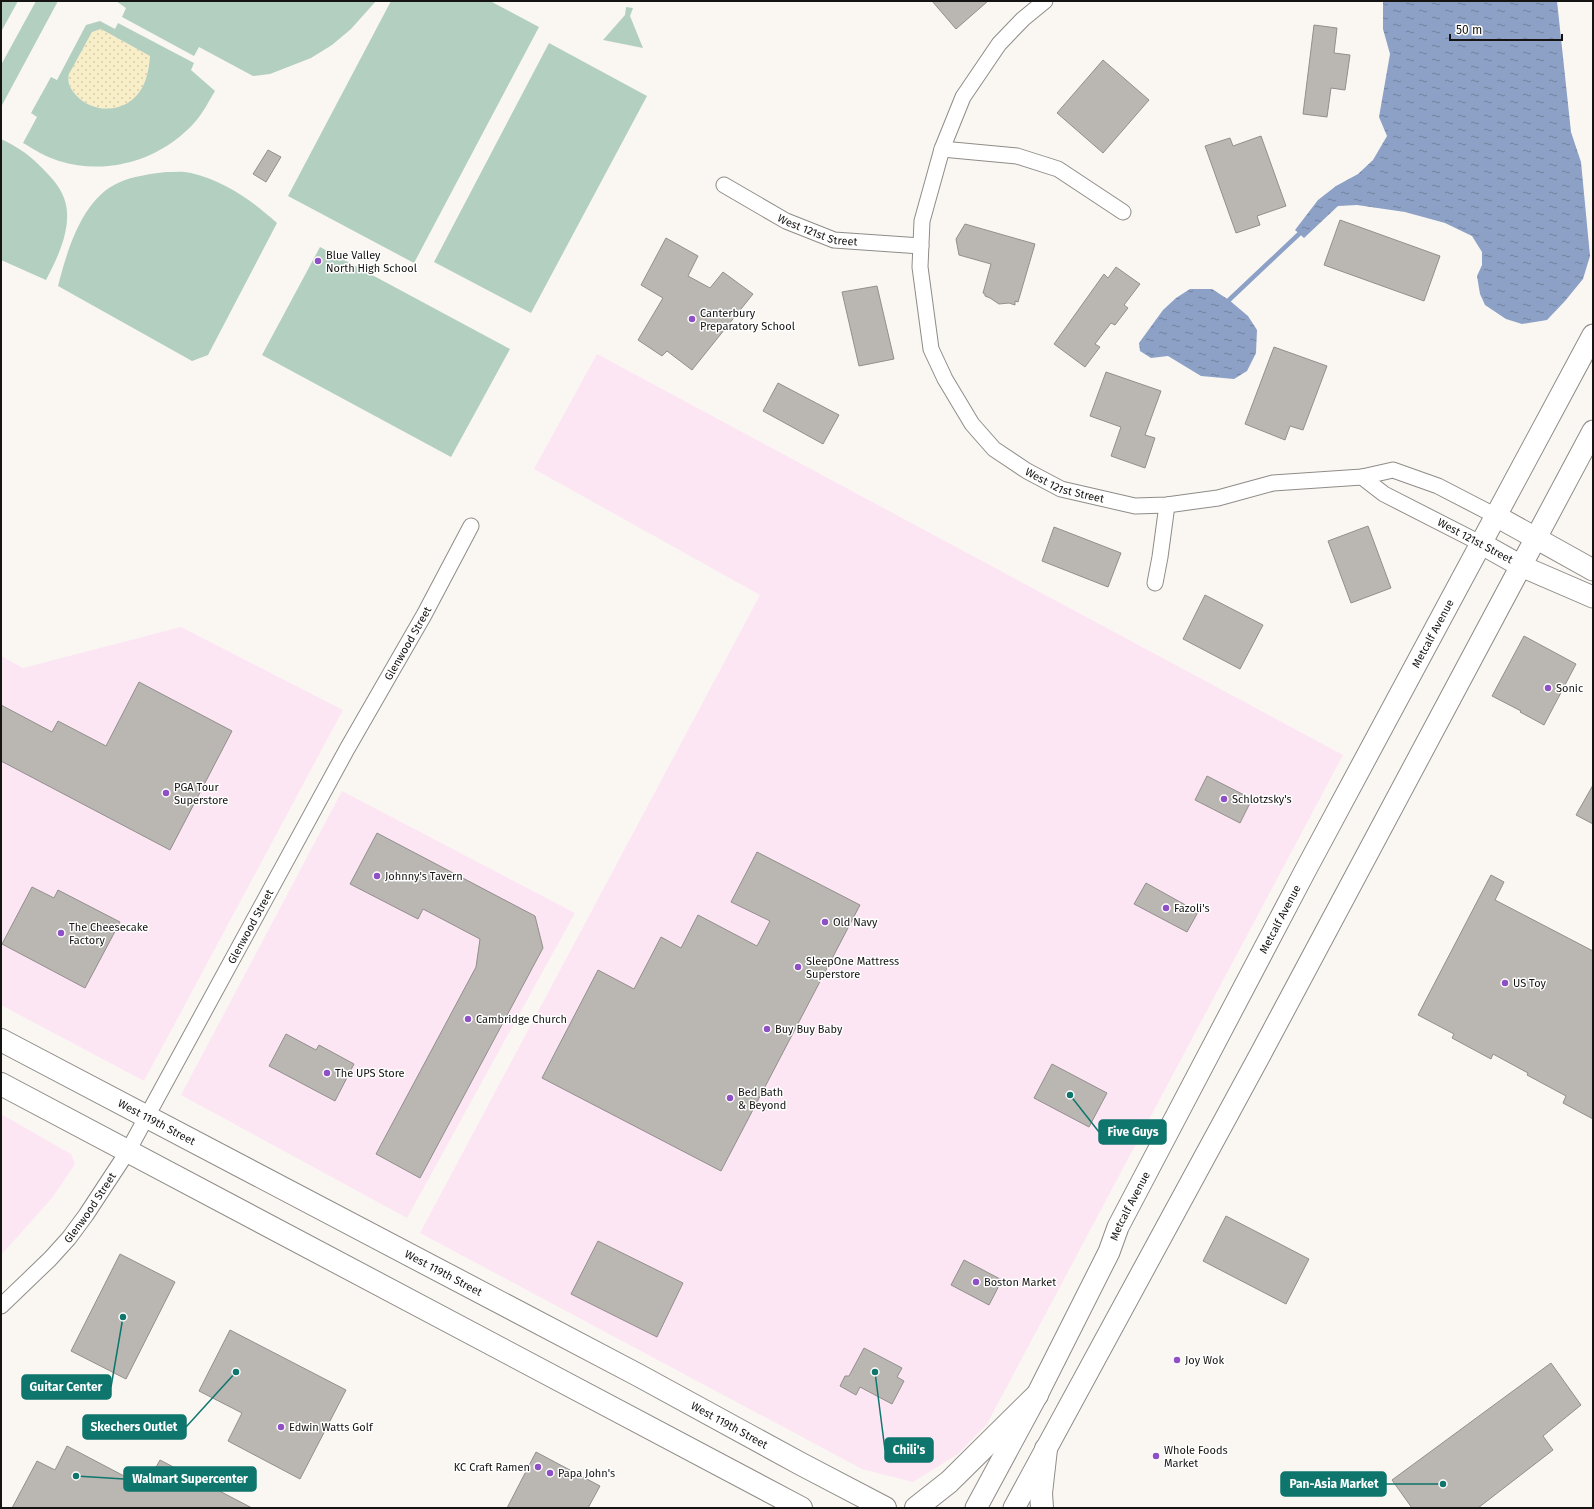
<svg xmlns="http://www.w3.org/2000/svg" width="1594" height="1509" font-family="'Fira Sans',sans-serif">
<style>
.commercial{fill:#fce6f4}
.sand{fill:url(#sand-dots)}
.garden{fill:#b3cfbf;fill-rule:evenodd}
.water{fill:url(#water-ripples)}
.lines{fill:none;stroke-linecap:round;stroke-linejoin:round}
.stream{stroke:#8ca1c5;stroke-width:4.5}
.building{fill:#bab7b3;stroke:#928f8c}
.street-casing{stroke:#8f8c88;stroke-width:17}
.secondary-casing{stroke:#8f8c88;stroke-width:23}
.primary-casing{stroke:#8f8c88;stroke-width:24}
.street{stroke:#fff;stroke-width:15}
.secondary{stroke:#fff;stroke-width:21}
.primary{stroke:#fff;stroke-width:22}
.poi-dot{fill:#9050c5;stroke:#fff;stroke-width:1.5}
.labels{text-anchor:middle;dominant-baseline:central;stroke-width:3;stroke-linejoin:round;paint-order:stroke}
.street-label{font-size:11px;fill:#151413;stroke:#fff}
.poi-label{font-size:11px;fill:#151413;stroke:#fff;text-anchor:start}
.leader{fill:none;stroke:#0f766e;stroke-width:1.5}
.callout-dot{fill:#0f766e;stroke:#fff;stroke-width:1.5}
.callout{fill:#0f766e;stroke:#0f766e;stroke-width:1.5}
.callout-label{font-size:12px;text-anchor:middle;font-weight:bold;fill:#fff}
</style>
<defs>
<pattern id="sand-dots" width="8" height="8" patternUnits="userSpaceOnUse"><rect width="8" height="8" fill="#f8eec8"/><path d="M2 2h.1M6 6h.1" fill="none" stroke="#d4cbab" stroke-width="1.8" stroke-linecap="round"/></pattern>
<pattern id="water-ripples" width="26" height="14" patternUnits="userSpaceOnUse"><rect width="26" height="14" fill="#8ca1c5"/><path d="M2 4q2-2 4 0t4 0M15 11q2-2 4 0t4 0" fill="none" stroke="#71829f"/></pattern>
</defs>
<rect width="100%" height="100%" fill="#faf7f3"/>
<g class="commercial">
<polygon points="597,354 1343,755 987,1424 958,1454 913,1482 862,1469 420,1233 760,595 534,469"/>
<polygon points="181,627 343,710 144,1081 1,1005 1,656 23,668"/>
<polygon points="342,791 575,913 407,1218 181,1095"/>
<polygon points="1,1114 71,1154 75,1164 52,1198 1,1255"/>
</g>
<path class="sand" d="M101,29L150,56C149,66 148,76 143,86C131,113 94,116 75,94C70,88 67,82 69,74L92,32Z"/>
<g class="garden">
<polygon points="1,1 18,1 1,32"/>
<polygon points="36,1 58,1 1,107 1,65"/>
<polygon points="116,1 376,1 351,29 332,45 311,58 270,74 253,76 199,47 194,56 122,17 126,8"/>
<polygon points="391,1 490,1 539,27 414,263 288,196"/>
<polygon points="626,7 633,8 630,16 643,48 603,40 625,15"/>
<path d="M100,21L115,29L118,23L194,63L191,70L215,91C209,101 203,113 195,122C161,160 108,176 59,161C46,157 35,150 23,143L37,117L31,113L51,77L57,80L86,25ZM101,29L150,56C149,66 148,76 143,86C130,113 94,116 75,94C70,88 67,82 69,74L92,32Z"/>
<polygon points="549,43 647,96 531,313 434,262"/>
<path d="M1,139C20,148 31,156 45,171C54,180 62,190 65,201C73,227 57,259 46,280L1,260Z"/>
<path d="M166,172C174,172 183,171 191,173C225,181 251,200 277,223L208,355L192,361L58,286C67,251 82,199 118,183C133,176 150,174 166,172Z"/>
<polygon points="320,247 510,349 451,457 262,355"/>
</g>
<g class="water">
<polygon points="1383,1 1557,1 1571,132 1581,162 1590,256 1583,279 1565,301 1547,320 1522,324 1506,319 1485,305 1480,294 1477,276 1482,265 1482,252 1472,236 1445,223 1405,212 1357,205 1338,206 1304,238 1295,230 1318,200 1336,186 1358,174 1373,160 1387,136 1379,117 1390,54 1383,29"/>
<polygon points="1190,289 1212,289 1229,300 1248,316 1257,330 1256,353 1247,371 1234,379 1201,376 1168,356 1151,358 1140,351 1139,343 1163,310 1176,298"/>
</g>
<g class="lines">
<polyline class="stream" points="1229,300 1299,234"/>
</g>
<g class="building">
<polygon points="932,1 988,1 956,29"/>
<polygon points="1314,25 1337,28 1334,53 1350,55 1345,90 1331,88 1327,117 1303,114"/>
<polygon points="1103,60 1149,100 1103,153 1057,113"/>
<polygon points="1261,136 1286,206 1257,216 1260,225 1236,233 1205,146 1230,138 1233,146"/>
<polygon points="268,150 281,157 266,182 253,174"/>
<polygon points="1340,220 1440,256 1424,301 1324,265"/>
<polygon points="965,224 1035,244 1018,302 1015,301 1015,305 1009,303 999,304 990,298 985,296 985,294 983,293 991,264 959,255 956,239"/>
<polygon points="666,238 698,256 688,276 710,288 723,272 753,294 692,370 667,351 662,356 638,340 663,298 641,285"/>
<polygon points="1116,267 1140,284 1124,305 1128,308 1115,325 1111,323 1095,344 1100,347 1085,367 1054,344 1104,274 1108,278"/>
<polygon points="877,286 894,359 859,366 842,292"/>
<polygon points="1274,347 1327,366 1303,430 1290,426 1285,440 1245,424"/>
<polygon points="1106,372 1161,391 1145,435 1155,438 1145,468 1111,456 1121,427 1090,416"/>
<polygon points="778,383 839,415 823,444 763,411"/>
<polygon points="1368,526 1391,588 1351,603 1328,541"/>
<polygon points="1054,527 1121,553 1108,587 1042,561"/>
<polygon points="1205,595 1263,625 1240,669 1183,639"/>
<polygon points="1524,636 1576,664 1544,725 1520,712 1521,711 1492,696"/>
<polygon points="139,682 232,731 170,850 1,761 1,705 52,732 58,721 106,746"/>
<polygon points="1207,776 1252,799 1240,823 1195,800"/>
<polygon points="1593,785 1593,824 1576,815"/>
<polygon points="377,833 535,916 543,948 420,1178 376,1154 476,967 480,939 423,909 418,919 350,884"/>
<polygon points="757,852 860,905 721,1171 542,1078 598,970 634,989 661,937 681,948 698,915 757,946 770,921 731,902"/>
<polygon points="1491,875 1504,882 1495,900 1593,951 1593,1119 1563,1103 1566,1096 1527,1075 1528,1073 1493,1054 1491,1059 1452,1038 1454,1034 1418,1015"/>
<polygon points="1146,883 1198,912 1187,932 1134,904"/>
<polygon points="32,887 54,898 58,890 120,922 85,988 2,944"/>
<polygon points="286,1034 316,1050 319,1045 354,1064 335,1101 269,1066"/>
<polygon points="1052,1064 1107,1093 1089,1127 1034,1098"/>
<polygon points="1226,1216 1309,1259 1286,1304 1203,1261"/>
<polygon points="598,1241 683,1283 657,1337 571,1294"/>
<polygon points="120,1254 175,1282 126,1379 71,1351"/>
<polygon points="964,1260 1002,1280 989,1305 951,1285"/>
<polygon points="230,1330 346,1390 300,1479 228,1441 242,1413 199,1391"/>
<polygon points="864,1348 902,1368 897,1377 904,1381 892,1404 860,1387 856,1395 840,1386 845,1376 849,1376"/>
<polygon points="1551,1363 1581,1405 1543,1436 1553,1450 1478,1508 1412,1508 1392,1480"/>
<polygon points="67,1446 145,1487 160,1460 252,1508 12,1508 37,1461 55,1470"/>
<polygon points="536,1452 600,1486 588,1508 507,1508"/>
</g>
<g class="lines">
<defs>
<g id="street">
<path id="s1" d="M1045,1L1023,19L999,44L963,97L942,149L922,221L920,267L931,349L945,379L972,424L994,449L1027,471L1061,489L1135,506L1167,505L1218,498L1273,483L1362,477L1393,470L1438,486L1496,516"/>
<polyline points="942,149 1017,156 1058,169 1123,212"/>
<path id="s2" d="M724,185L786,221L834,240L921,246"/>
<polyline points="1362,477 1384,494 1482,544"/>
<polyline points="1155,583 1160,557 1167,505"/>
<path id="s3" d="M1,1306L50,1259L69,1238L86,1215L128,1151L347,749L424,615L471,526"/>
</g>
<g id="secondary">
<polyline points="1496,516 1593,570"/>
<polyline points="1482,544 1521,566 1593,597"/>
<path id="s4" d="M976,1508L1037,1395L1109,1252L1118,1227L1304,873L1593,335"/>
<polyline points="1014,1508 1260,1055 1593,431"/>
</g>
<g id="primary">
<path id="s5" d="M1,1040L638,1375L801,1464L885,1508"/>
<polyline points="1,1084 801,1508"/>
<polyline points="916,1508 949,1482 1037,1395"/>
<polyline points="1042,1508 1041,1493 1046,1449"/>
</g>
</defs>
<use href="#street" class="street-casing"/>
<use href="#secondary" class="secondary-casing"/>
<use href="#primary" class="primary-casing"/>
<use href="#street" class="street"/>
<use href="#secondary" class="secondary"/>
<use href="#primary" class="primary"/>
</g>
<g class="poi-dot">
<circle cx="318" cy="261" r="4"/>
<circle cx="692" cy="319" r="4"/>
<circle cx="1548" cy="688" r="4"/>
<circle cx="166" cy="793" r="4"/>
<circle cx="1224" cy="799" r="4"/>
<circle cx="377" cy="876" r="4"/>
<circle cx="1166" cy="908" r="4"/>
<circle cx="825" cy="922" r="4"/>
<circle cx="61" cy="933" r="4"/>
<circle cx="798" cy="967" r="4"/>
<circle cx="1505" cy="983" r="4"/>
<circle cx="468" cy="1019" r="4"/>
<circle cx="767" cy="1029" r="4"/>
<circle cx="327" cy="1073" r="4"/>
<circle cx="730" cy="1098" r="4"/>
<circle cx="976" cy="1282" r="4"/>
<circle cx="1177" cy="1360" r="4"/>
<circle cx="281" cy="1427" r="4"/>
<circle cx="1156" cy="1456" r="4"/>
<circle cx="538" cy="1467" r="4"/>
<circle cx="550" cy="1473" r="4"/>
</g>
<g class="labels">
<g class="street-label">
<text stroke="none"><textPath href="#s2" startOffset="105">West 121st Street</textPath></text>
<text stroke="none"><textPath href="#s1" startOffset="586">West 121st Street</textPath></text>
<text transform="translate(1475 541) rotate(28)">West 121st Street</text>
<text stroke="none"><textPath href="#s4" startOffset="987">Metcalf Avenue</textPath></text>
<text stroke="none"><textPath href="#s3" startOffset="781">Glenwood Street</textPath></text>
<text stroke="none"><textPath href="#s4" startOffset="663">Metcalf Avenue</textPath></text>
<text stroke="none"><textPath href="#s3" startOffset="457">Glenwood Street</textPath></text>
<text stroke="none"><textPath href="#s5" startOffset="176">West 119th Street</textPath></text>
<text stroke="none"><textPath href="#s3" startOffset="133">Glenwood Street</textPath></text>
<text stroke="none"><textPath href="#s4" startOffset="339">Metcalf Avenue</textPath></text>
<text stroke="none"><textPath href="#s5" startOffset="500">West 119th Street</textPath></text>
<text stroke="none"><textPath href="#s5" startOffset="824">West 119th Street</textPath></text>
</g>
<g class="poi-label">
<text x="326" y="255">Blue Valley<tspan x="326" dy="13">North High School</tspan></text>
<text x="700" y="313">Canterbury<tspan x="700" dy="13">Preparatory School</tspan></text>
<text x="1556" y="688">Sonic</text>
<text x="174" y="787">PGA Tour<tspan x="174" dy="13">Superstore</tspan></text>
<text x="1232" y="799">Schlotzsky's</text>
<text x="385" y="876">Johnny's Tavern</text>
<text x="1174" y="908">Fazoli's</text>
<text x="833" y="922">Old Navy</text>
<text x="69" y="927">The Cheesecake<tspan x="69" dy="13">Factory</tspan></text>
<text x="806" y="961">SleepOne Mattress<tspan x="806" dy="13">Superstore</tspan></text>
<text x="1513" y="983">US Toy</text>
<text x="476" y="1019">Cambridge Church</text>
<text x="775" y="1029">Buy Buy Baby</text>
<text x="335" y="1073">The UPS Store</text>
<text x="738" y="1092">Bed Bath<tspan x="738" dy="13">&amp; Beyond</tspan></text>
<text x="984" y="1282">Boston Market</text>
<text x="1185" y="1360">Joy Wok</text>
<text x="289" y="1427">Edwin Watts Golf</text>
<text x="1164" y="1450">Whole Foods<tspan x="1164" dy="13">Market</tspan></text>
<text x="530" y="1467" text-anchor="end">KC Craft Ramen</text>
<text x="558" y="1473">Papa John's</text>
</g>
</g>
<path class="leader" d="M1070 1095L1099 1132M123 1317L111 1387M236 1372L186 1427M875 1372L885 1450M76 1476L124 1479M1443 1484L1386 1484"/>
<g class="callout-dot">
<circle cx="1070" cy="1095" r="4"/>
<circle cx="123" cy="1317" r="4"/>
<circle cx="236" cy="1372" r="4"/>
<circle cx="875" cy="1372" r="4"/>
<circle cx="76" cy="1476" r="4"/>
<circle cx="1443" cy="1484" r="4"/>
</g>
<g class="callout">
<rect x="1099" y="1120" width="67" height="24" rx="4"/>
<rect x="22" y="1375" width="89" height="24" rx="4"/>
<rect x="83" y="1415" width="103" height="24" rx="4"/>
<rect x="885" y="1438" width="48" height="24" rx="4"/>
<rect x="124" y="1467" width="132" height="24" rx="4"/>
<rect x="1281" y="1472" width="105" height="24" rx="4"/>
</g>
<g class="callout-label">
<text x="1133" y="1136">Five Guys</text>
<text x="66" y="1391">Guitar Center</text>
<text x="134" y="1431">Skechers Outlet</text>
<text x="909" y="1454">Chili's</text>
<text x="190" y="1483">Walmart Supercenter</text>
<text x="1334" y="1488">Pan-Asia Market</text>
</g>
<rect width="1594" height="1509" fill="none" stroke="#151413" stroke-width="4"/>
<path d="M1450 34v6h112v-6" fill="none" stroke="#151413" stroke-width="2"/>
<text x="1456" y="34" font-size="12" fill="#151413" stroke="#ffffff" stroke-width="3" paint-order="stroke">50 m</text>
</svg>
